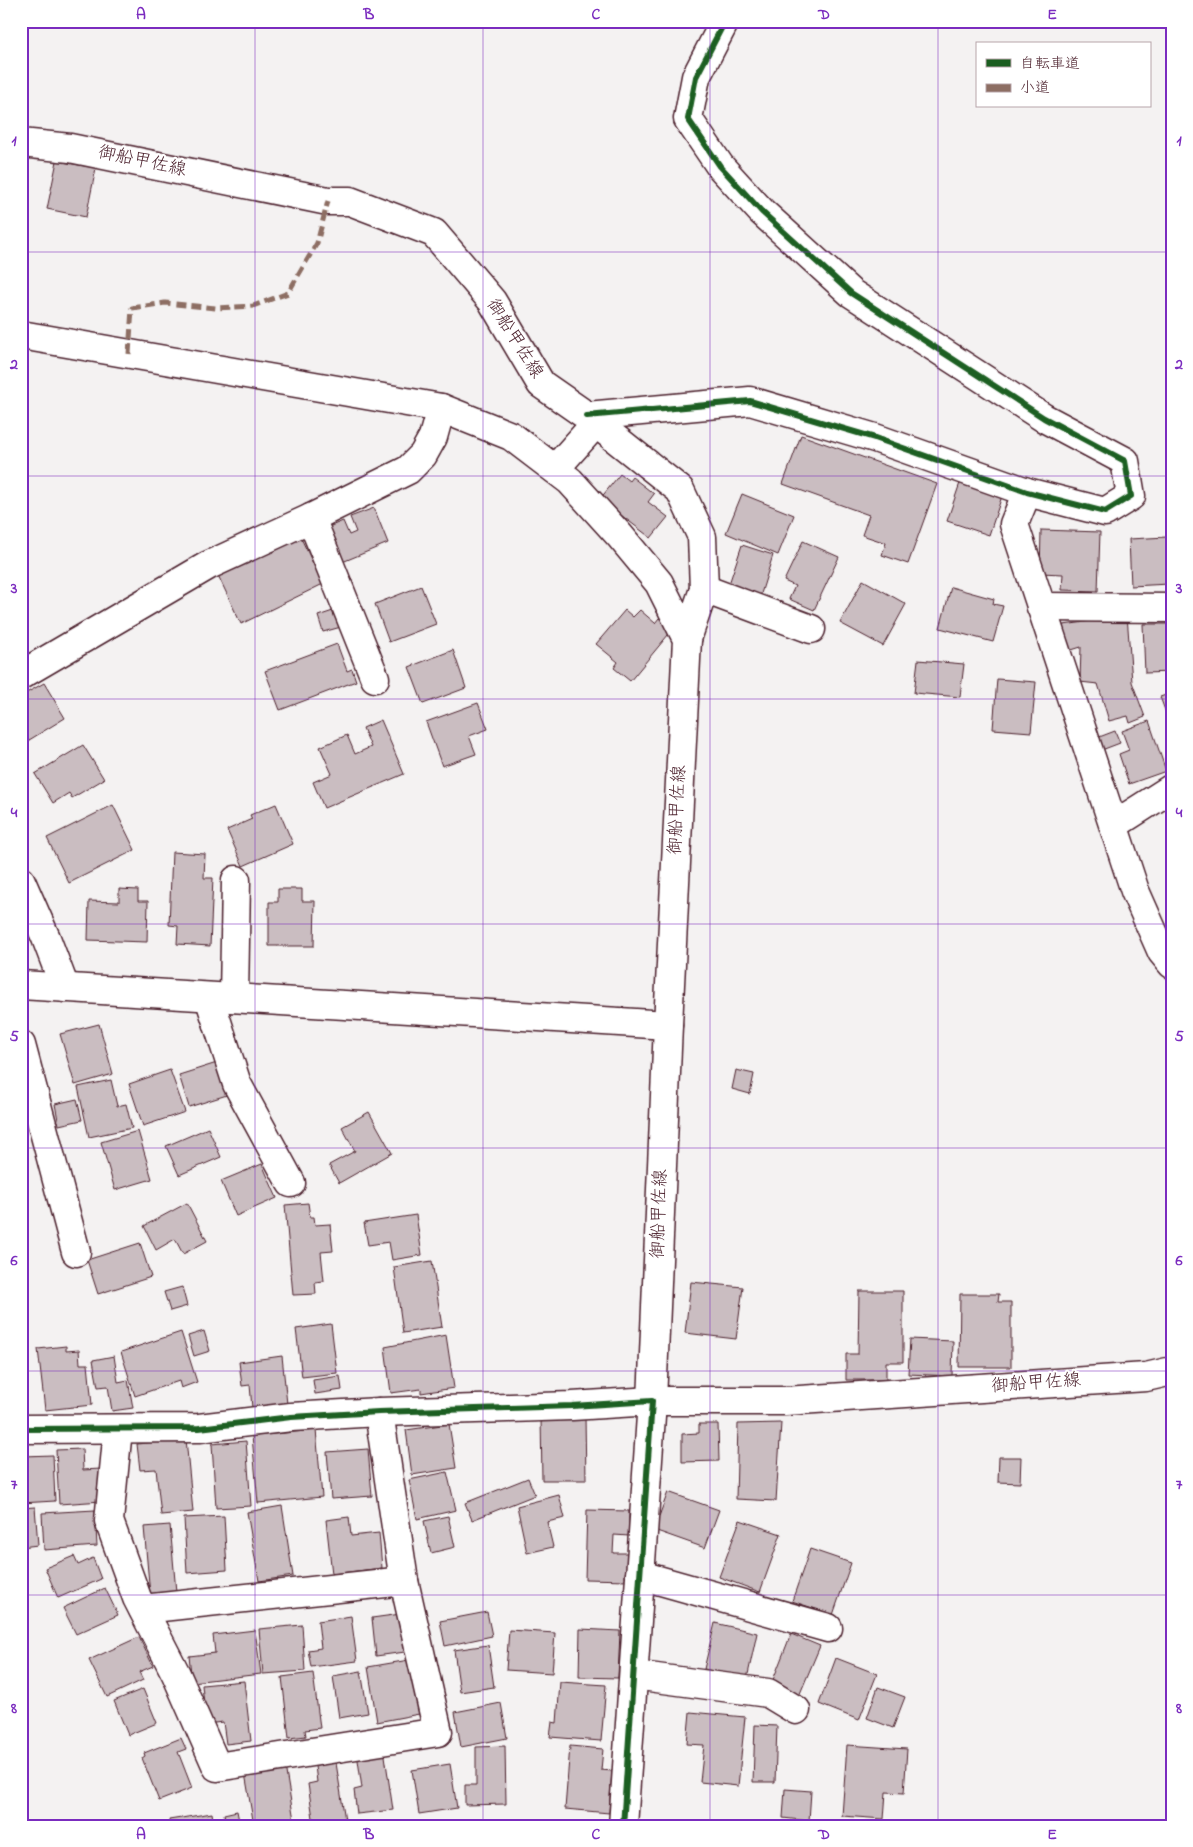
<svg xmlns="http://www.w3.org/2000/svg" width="1193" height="1847" font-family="'Indie Flower','Klee One',sans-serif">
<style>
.building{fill:#cabdc1;stroke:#4a1f2b}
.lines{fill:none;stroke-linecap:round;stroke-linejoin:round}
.minor-casing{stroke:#4a1f2b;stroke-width:31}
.major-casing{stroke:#4a1f2b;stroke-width:31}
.minor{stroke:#fff;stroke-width:28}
.major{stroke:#fff;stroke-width:28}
.quiet{stroke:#8d6e63;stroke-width:5;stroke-dasharray:10 5;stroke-linecap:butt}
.cycleway-casing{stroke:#fff;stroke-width:9}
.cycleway{stroke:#1b5e20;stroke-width:6}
.grid{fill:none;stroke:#7b2cbf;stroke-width:1;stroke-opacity:0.55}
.labels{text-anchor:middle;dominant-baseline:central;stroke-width:4;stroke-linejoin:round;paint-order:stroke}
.street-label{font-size:18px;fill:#4a1f2b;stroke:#fff}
.neatline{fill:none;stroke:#7b2cbf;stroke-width:2}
.grid-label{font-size:16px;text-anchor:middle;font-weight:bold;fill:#7b2cbf}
</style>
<rect width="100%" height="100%" fill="#f4f2f2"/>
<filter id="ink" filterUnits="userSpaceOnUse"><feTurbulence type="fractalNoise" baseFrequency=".02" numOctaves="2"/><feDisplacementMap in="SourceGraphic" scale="10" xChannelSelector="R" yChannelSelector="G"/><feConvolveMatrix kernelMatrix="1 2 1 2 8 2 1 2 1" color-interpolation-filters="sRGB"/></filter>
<g filter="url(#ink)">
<g class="building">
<polygon points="21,158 28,159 21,210"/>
<polygon points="57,161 96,168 86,217 47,209"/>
<polygon points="801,435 937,484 908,564 882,555 886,543 862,535 869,515 783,484"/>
<polygon points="620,474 629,481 632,477 654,494 648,502 668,517 651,538 600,499"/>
<polygon points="960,483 1002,496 989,535 947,521"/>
<polygon points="742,494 794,515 778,555 726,533"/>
<polygon points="374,508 388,543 340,563 326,528 343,521 349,535 356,532 350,517"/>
<polygon points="1041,530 1100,532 1098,591 1062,590 1063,574 1040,573"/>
<polygon points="299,534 323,584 241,624 217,573"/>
<polygon points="1167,537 1169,584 1131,586 1129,539"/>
<polygon points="803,541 839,557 814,610 789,599 795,586 784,581"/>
<polygon points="742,545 773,555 760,597 728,587"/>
<polygon points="863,580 906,604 883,646 840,623"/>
<polygon points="421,586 436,624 389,642 375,604"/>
<polygon points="951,587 994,599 993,604 1003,606 993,642 940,628"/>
<polygon points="336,610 341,627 323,632 318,616"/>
<polygon points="625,610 633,617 640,610 655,623 659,618 673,629 630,681 614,668 618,662 596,644"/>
<polygon points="1127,615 1132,682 1145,717 1130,723 1128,716 1109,721 1098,684 1080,682 1081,647 1062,653 1056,626 1093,621 1092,616"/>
<polygon points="1143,624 1172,624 1172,672 1145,673"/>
<polygon points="337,644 347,671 352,669 356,681 280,710 265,671"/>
<polygon points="453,650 466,688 423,704 409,667"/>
<polygon points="918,660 964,664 960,697 914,693"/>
<polygon points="997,679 1036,682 1031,732 993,729"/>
<polygon points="44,683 65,718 21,745 21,696"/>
<polygon points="1172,693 1172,729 1160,697"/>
<polygon points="478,703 488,729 469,736 476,754 442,766 426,722"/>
<polygon points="381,720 404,774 324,808 313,782 332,774 320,747 347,735 355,754 371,747 363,728"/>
<polygon points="1149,721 1166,771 1129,784 1119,754 1129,750 1122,731"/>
<polygon points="1115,731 1120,743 1099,751 1094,739"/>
<polygon points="83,745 104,779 72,798 69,793 53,803 35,774"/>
<polygon points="276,804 293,844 243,866 227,830 252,819 250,815"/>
<polygon points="113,805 135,850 69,883 47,838"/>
<polygon points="172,852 205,854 204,878 213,878 210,946 177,944 178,926 169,925"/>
<polygon points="119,889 138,890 138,901 148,901 147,942 88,940 89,901 119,902"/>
<polygon points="278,889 302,889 302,901 315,901 314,946 269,946 269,902 278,902"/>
<polygon points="99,1024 113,1074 75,1085 60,1034"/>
<polygon points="220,1062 230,1094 189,1107 179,1075"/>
<polygon points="170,1070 185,1112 143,1126 129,1084"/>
<polygon points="736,1070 754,1074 750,1094 732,1089"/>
<polygon points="111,1080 117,1106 126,1104 132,1128 89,1137 78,1087"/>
<polygon points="77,1099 82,1120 59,1125 55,1104"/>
<polygon points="369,1112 392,1153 339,1183 329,1165 355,1151 342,1127"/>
<polygon points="208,1128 221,1157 179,1175 166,1146"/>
<polygon points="138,1131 152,1179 115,1190 101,1142"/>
<polygon points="262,1164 277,1198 236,1216 221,1181"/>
<polygon points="187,1203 207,1241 183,1254 175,1239 156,1250 144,1226"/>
<polygon points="308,1203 310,1217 314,1217 315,1225 330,1224 333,1251 321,1252 324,1281 315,1282 316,1294 293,1295 285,1205"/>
<polygon points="416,1215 422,1255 392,1260 389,1242 368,1245 364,1223"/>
<polygon points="140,1243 151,1277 98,1294 87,1260"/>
<polygon points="432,1261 442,1327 403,1333 394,1267"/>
<polygon points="691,1282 743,1287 736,1339 685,1333"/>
<polygon points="182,1287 187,1306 170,1311 164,1292"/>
<polygon points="859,1291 903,1291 903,1362 886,1362 886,1380 846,1380 846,1354 858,1354"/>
<polygon points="960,1294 999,1294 998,1302 1011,1302 1011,1367 959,1367"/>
<polygon points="331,1324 337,1373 302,1377 296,1329"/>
<polygon points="204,1331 210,1351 194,1356 188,1336"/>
<polygon points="181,1332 197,1382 181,1388 179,1381 135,1396 121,1352"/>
<polygon points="446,1335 454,1388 421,1393 421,1389 391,1393 385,1347"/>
<polygon points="910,1339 953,1341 952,1376 908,1374"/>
<polygon points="66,1346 66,1351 79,1350 80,1364 88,1364 92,1405 45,1410 38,1349"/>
<polygon points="114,1356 118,1382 128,1380 133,1408 112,1411 108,1386 98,1387 93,1360"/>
<polygon points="282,1356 287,1404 252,1408 250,1385 242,1386 239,1362"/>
<polygon points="340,1376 342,1390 315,1394 313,1380"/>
<polygon points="541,1417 585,1417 586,1480 542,1480"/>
<polygon points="781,1423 776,1501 736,1499 738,1424"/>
<polygon points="449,1424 456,1468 412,1475 406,1430"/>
<polygon points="699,1424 718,1424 719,1461 682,1462 682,1434 699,1433"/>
<polygon points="316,1430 322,1497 258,1503 252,1436"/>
<polygon points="186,1439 193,1512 161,1515 156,1469 140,1470 137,1444"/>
<polygon points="21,1440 23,1456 53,1455 55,1501 21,1503"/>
<polygon points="246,1441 251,1506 216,1508 212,1444"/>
<polygon points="82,1449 83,1470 101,1469 102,1501 59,1504 56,1450"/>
<polygon points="368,1449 372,1496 331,1499 327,1452"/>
<polygon points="999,1457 1021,1457 1020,1483 998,1482"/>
<polygon points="447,1472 456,1510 417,1519 409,1480"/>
<polygon points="528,1478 535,1495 472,1520 465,1503"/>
<polygon points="668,1492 719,1510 705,1548 654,1530"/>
<polygon points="559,1495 565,1518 547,1522 553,1547 527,1553 517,1506"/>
<polygon points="282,1506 293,1576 259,1581 247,1512"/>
<polygon points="35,1507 38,1545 21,1547 21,1508"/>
<polygon points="95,1510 97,1546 44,1550 42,1513"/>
<polygon points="587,1510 629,1511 629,1536 614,1535 613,1553 628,1553 628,1580 585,1579"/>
<polygon points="224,1516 227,1570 187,1573 184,1518"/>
<polygon points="448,1516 455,1547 431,1553 424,1521"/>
<polygon points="349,1517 351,1536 379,1533 382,1568 332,1574 326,1520"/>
<polygon points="740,1520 781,1534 760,1592 719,1577"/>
<polygon points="170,1525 176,1592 150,1595 144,1527"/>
<polygon points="810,1549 851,1563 833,1615 792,1601"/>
<polygon points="74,1556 78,1565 93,1558 101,1579 58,1598 45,1568"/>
<polygon points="105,1588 118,1615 76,1634 63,1608"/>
<polygon points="487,1612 492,1636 445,1646 440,1621"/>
<polygon points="401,1614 405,1652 376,1656 372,1618"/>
<polygon points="351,1616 357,1661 311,1667 308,1650 321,1648 318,1621"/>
<polygon points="715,1623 757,1633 747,1679 704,1669"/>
<polygon points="302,1625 305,1671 263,1674 259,1629"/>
<polygon points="580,1629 620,1631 618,1678 579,1677"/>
<polygon points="255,1630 261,1674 192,1682 189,1656 215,1653 213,1635"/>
<polygon points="509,1630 555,1633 552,1673 506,1670"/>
<polygon points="791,1634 820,1646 799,1696 771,1685"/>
<polygon points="139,1637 153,1666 139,1672 143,1680 107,1697 89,1660"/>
<polygon points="488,1645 494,1687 460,1692 454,1650"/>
<polygon points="836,1658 877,1674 859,1720 819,1704"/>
<polygon points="409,1660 419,1714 377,1722 368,1667"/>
<polygon points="361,1671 368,1713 339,1718 333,1676"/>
<polygon points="313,1673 320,1728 305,1730 306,1736 289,1738 282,1677"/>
<polygon points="244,1681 251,1741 226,1744 223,1722 206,1724 202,1685"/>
<polygon points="560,1682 606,1685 601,1741 550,1737 552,1722 557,1723"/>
<polygon points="878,1687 905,1697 893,1728 867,1718"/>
<polygon points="143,1689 157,1723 128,1735 114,1701"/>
<polygon points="501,1703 507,1738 461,1747 455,1712"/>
<polygon points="690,1712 745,1717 738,1786 700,1782 704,1745 687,1744"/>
<polygon points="755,1725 777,1726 775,1782 753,1782"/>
<polygon points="181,1738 186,1749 178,1752 192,1788 159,1801 142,1758 145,1756 144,1753"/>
<polygon points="847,1745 907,1749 904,1793 886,1792 884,1819 842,1816"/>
<polygon points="505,1746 506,1804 465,1805 465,1785 476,1785 476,1747"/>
<polygon points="570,1746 603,1749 601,1770 612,1771 609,1813 565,1809"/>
<polygon points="384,1749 393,1810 357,1814 354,1790 362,1788 357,1753"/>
<polygon points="336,1763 345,1820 314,1825 308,1784 317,1782 315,1766"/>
<polygon points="450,1764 457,1808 419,1814 412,1770"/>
<polygon points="285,1766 295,1826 254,1826 245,1773"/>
<polygon points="785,1789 811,1791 809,1821 783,1818"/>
<polygon points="237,1811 240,1826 227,1826 224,1814"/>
<polygon points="212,1813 214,1826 170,1826 169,1820"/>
</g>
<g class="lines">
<defs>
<g id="minor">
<polyline points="21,143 70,148 328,201 350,201 434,233 492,301 541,384 587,416 680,490 702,537 704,589 687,639"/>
<polyline points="587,416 750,401 875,438 1027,492 1105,512 1131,496 1125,461 1044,418 851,293 762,212 720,166 688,119 696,77 725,21"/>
<polyline points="555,469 596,423"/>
<polyline points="1027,492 1014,524 1135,891 1162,952 1172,964"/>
<polyline points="311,518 375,678"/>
<polyline points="704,589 811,629"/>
<polyline points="1041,607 1172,608"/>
<polyline points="21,675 209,565 311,518 408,470 423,455 433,437 441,408"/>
<polyline points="1114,825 1172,788"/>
<polyline points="21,881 46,938 65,988"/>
<polyline points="21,985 668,1025"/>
<polyline points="209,997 237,1084 291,1183"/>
<polyline points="234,998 236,880"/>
<polyline points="21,1045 76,1252"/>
<polyline points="21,1429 199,1428 291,1417 379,1412 572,1406 652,1401 623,1826"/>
<polyline points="118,1429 109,1521 137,1598 176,1674 217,1767 438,1732 404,1581 379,1412"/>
<polyline points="640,1575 828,1628"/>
<polyline points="143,1609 404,1581"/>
<polyline points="634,1675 768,1693 796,1710"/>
</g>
<polyline id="major" points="21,335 441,408 511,436 570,481 620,536 659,583 687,639 668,1025 652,1401 785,1401 1146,1377 1172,1371"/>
</defs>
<use href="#minor" class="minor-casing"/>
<use href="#major" class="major-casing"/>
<use href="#minor" class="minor"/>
<use href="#major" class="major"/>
<polyline class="quiet" points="129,354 132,308 165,303 216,308 253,306 288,293 317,243 328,201"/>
<defs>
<g id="cycleway">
<polyline points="587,416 750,401 875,438 1027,492 1105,512 1131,496 1125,461 1044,418 851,293 762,212 720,166 688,119 696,77 725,21"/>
<polyline points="21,1429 199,1428 291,1417 379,1412 572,1406 652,1401 623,1826"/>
</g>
</defs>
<use href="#cycleway" class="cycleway-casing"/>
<use href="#cycleway" class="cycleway"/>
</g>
</g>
<path class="grid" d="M255,21V1826M483,21V1826M710,21V1826M938,21V1826M21,252H1172M21,476H1172M21,699H1172M21,924H1172M21,1148H1172M21,1371H1172M21,1595H1172"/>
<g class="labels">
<g class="street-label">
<text transform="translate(142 162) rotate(12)">御船甲佐線</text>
<text transform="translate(514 339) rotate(58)">御船甲佐線</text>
<text transform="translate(678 810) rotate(-87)">御船甲佐線</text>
<text transform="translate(660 1214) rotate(-88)">御船甲佐線</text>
<text transform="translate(1036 1384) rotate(-4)">御船甲佐線</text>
</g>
</g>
<rect width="1193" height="1847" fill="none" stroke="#fff" stroke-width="55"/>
<rect x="976" y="42" width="175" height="65" fill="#ffffff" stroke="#b7a5aa"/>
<rect x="986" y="59" width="25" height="8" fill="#1b5e20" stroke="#b7a5aa"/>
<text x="1020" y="68" font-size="15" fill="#4a1f2b">自転車道</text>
<rect x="986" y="84" width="25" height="8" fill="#8d6e63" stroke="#b7a5aa"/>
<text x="1020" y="92" font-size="15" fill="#4a1f2b">小道</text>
<rect x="28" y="28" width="1138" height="1792" class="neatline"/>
<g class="grid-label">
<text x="141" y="19">A</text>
<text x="369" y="19">B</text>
<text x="596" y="19">C</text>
<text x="824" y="19">D</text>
<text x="1052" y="19">E</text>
<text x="14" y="145">1</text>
<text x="1179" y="145">1</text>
<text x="14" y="369">2</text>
<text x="1179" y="369">2</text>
<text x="14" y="593">3</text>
<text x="1179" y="593">3</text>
<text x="14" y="817">4</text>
<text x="1179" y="817">4</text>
<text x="14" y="1041">5</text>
<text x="1179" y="1041">5</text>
<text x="14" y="1265">6</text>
<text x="1179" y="1265">6</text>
<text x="14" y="1489">7</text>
<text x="1179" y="1489">7</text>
<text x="14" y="1713">8</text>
<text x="1179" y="1713">8</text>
<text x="141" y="1839">A</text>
<text x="369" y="1839">B</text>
<text x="596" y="1839">C</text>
<text x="824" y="1839">D</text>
<text x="1052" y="1839">E</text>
</g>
</svg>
